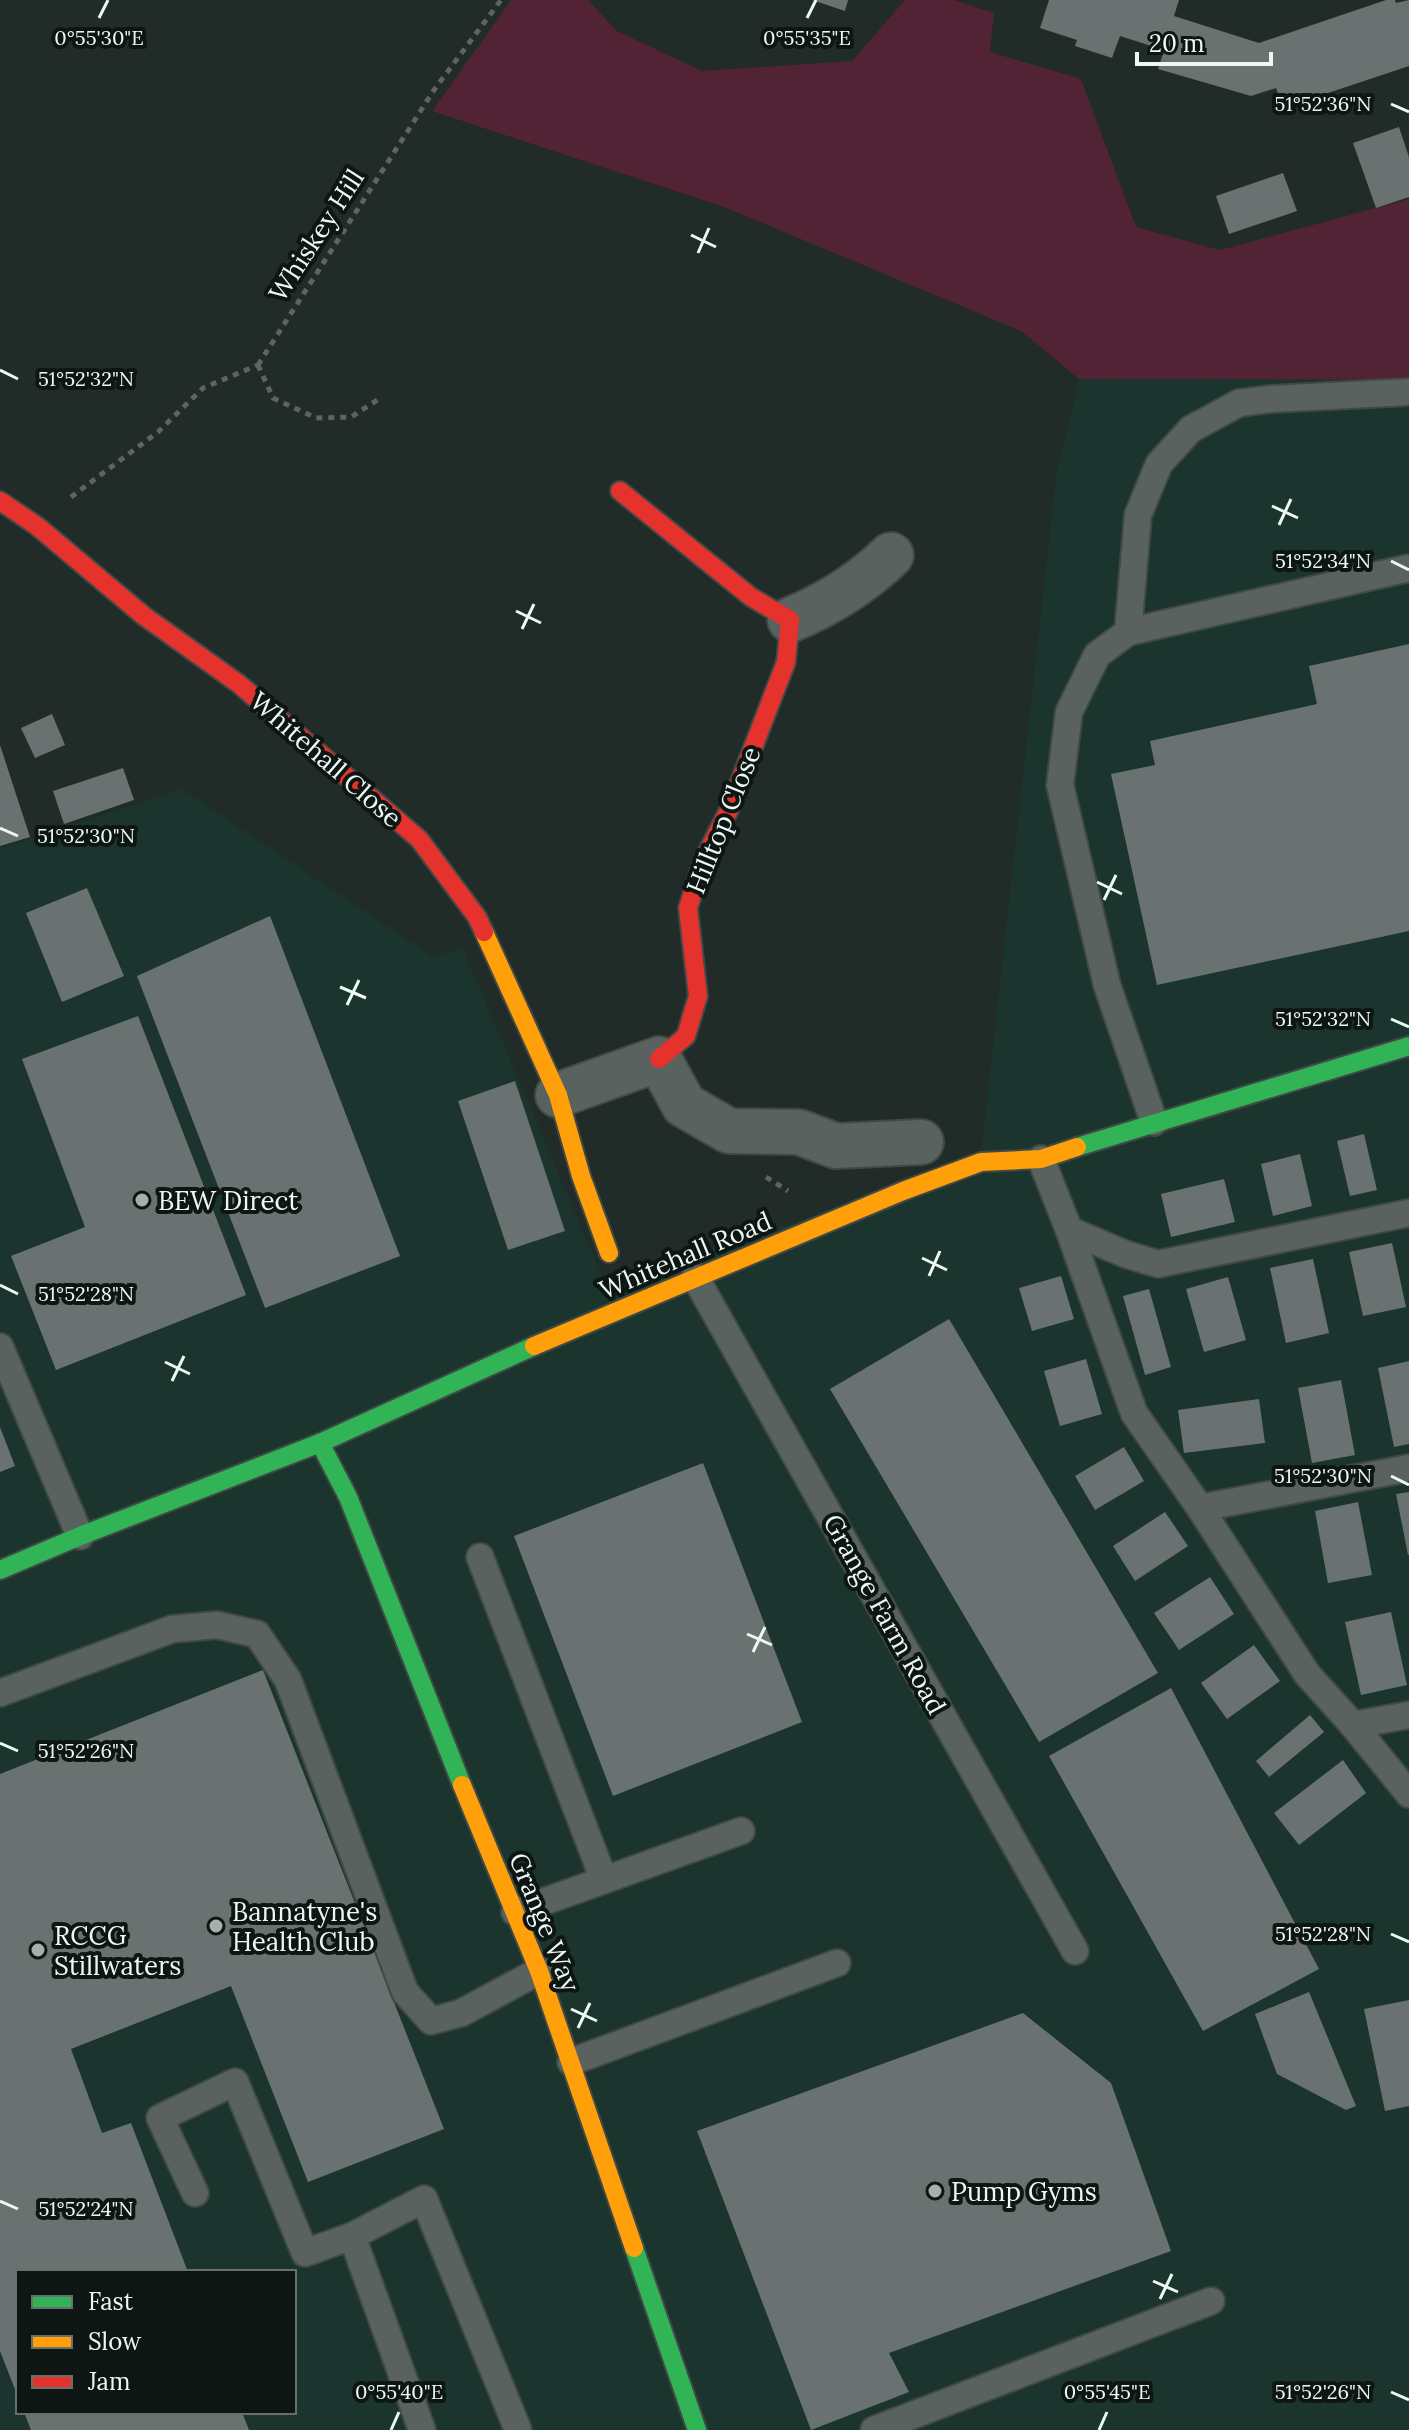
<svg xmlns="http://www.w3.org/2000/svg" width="1409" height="2430" font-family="Lora,serif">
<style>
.built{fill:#1b352e;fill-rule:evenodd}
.green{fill:#512334}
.building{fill:#697270}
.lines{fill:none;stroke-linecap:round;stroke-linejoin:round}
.lane-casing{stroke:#404946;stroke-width:30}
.street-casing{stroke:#404946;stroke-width:48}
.fast-casing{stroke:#404946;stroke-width:22}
.slow-casing{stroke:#404946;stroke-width:22}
.jam-casing{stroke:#404946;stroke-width:22}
.path{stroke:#5d6563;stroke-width:5;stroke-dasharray:6 6;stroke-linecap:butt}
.lane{stroke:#5a625f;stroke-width:26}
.street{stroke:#5a625f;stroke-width:44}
.fast{stroke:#30b455;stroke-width:18}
.slow{stroke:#ff9f0a;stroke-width:18}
.jam{stroke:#e5322d;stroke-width:18}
.ticks{fill:none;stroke:#ecf8f4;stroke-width:3}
.poi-dot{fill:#a5b0ad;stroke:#0d1613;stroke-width:3}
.labels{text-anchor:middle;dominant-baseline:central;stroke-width:8;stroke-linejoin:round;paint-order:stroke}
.street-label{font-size:26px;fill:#ecf8f4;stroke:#0d1613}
.poi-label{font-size:26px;fill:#ecf8f4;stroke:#0d1613;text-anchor:start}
.ticks-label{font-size:20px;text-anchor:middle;fill:#ecf8f4;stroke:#0d1613;stroke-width:8;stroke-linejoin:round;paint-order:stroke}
</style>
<rect width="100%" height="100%" fill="#212b28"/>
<path class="built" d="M1079,379L1409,380V2430H0V849L182,789L432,956L463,949L605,1283L980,1162L1056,476ZM18,2272H294V2412H18Z"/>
<polygon class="green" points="511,0 588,0 617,31 702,71 852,61 905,0 954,0 994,13 990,52 1081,79 1136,227 1220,250 1409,199 1409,380 1079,379 1021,331 724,207 432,111"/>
<g class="building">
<polygon points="812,0 848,0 845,11"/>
<polygon points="1049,0 1179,0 1174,16 1259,43 1386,0 1395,0 1396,3 1409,0 1409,66 1283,108 1276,88 1251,96 1158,69 1164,50 1120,36 1112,58 1075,46 1077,40 1040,28"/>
<polygon points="1399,127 1409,157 1409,197 1376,208 1353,143"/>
<polygon points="1283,173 1297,211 1229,234 1216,196"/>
<polygon points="1409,644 1409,931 1157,985 1111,774 1155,765 1150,741 1317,704 1309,666"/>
<polygon points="52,714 65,745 35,758 21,728"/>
<polygon points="0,745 30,837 0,846"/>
<polygon points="123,768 134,800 64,824 53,791"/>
<polygon points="87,888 124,976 62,1002 26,913"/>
<polygon points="270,916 400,1256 265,1308 137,976"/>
<polygon points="138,1016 246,1295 56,1370 11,1256 85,1227 22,1059"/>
<polygon points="515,1081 565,1231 508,1250 458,1101"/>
<polygon points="1364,1134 1377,1190 1350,1196 1337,1141"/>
<polygon points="1300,1154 1312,1206 1273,1216 1261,1164"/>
<polygon points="1224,1179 1235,1222 1171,1237 1161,1194"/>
<polygon points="1392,1243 1406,1307 1363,1316 1349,1252"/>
<polygon points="1313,1259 1329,1333 1286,1343 1270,1268"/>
<polygon points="1061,1276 1074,1319 1032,1331 1019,1288"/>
<polygon points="1228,1277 1246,1340 1204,1352 1186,1289"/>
<polygon points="1149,1289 1171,1367 1145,1375 1123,1296"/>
<polygon points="949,1319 1158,1673 1039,1742 830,1389"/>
<polygon points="1086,1359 1102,1414 1060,1426 1044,1371"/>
<polygon points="1409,1361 1409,1444 1394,1447 1378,1368"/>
<polygon points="1341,1380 1355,1455 1312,1463 1298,1388"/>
<polygon points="1259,1399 1265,1443 1184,1453 1178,1410"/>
<polygon points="0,1427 15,1466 0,1472"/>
<polygon points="1124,1447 1144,1481 1095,1510 1075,1476"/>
<polygon points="703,1463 802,1722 613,1796 514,1536"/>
<polygon points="1409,1492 1409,1555 1408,1555 1396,1494"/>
<polygon points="1358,1502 1372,1575 1328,1583 1315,1511"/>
<polygon points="1165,1512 1188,1546 1135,1581 1113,1546"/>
<polygon points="1210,1577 1234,1614 1179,1650 1154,1613"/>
<polygon points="1391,1612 1407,1685 1361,1695 1345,1622"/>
<polygon points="1254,1645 1280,1681 1227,1719 1201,1683"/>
<polygon points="263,1670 444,2129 308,2182 231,1986 71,2049 102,2133 131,2123 188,2272 18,2272 18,2397 0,2351 0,1774"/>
<polygon points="1171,1688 1319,1969 1203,2031 1049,1756"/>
<polygon points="1310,1715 1324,1732 1269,1777 1256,1761"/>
<polygon points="1343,1760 1366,1793 1299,1845 1274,1813"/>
<polygon points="1309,1992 1356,2106 1346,2110 1277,2074 1255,2014"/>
<polygon points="1409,2000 1409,2106 1385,2111 1364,2009"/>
<polygon points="1023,2013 1111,2083 1171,2251 889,2353 909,2392 811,2430 697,2131"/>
<polygon points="24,2412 242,2412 249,2430 31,2430"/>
</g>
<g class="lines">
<defs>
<g id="lane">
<polyline points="1128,632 1138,515 1159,464 1191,429 1239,403 1271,399 1409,392"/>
<polyline points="1154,1122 1107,985 1060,785 1069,712 1097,655 1128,632 1409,568"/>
<polyline points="1041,1159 1069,1230 1134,1413 1200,1508 1307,1674 1353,1725 1409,1715"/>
<polyline points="1069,1230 1125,1254 1158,1264 1409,1213"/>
<polyline points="695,1277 1075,1951"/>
<polyline points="0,1347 80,1536"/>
<polyline points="1200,1508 1409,1468"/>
<polyline points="480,1557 604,1880"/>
<polyline points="0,1693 172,1629 217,1625 257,1634 288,1680 405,1992 431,2021 461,2013 539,1971"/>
<polyline points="1353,1725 1409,1794"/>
<polyline points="515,1912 741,1831"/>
<polyline points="571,2062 837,1963"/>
<polyline points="195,2193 160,2118 235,2082 305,2253 352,2236 422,2430"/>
<polyline points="352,2236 424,2199 518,2430"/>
<polyline points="874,2430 1211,2301"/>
</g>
<g id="street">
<path d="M790,620C829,604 861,584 891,555"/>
<polyline points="558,1095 659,1059 684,1105 729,1131 799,1132 836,1146 921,1142"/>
</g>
<g id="fast">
<polyline points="1077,1147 1409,1046"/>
<polyline points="320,1443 348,1497 462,1785"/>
<polyline points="0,1570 80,1536 320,1443 534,1346"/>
<polyline points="634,2248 697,2430"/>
</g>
<g id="slow">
<polyline points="484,932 558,1095 581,1176 609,1253"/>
<polyline points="534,1346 903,1191 981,1162 1041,1159 1077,1147"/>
<polyline points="462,1785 539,1971 634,2248"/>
</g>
<g id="jam">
<polyline points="620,491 751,597 790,620 786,662 729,810 703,861 688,908 698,996 686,1036 659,1059"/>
<polyline points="0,501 37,526 144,616 239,684 419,839 477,917 484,932"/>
</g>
</defs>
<use href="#lane" class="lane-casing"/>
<use href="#street" class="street-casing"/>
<use href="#fast" class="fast-casing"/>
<use href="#slow" class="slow-casing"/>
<use href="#jam" class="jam-casing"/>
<g class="path">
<polyline points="258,365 434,90 501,0"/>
<polyline points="258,365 273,398 316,418 351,417 382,397"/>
<polyline points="71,497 158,432 203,388 258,365"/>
<polyline points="766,1177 788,1191"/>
</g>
<use href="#lane" class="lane"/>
<use href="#street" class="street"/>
<use href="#fast" class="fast"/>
<use href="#slow" class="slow"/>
<use href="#jam" class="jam"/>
</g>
<path class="ticks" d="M99,18L108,0M807,18L816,0M1391,104L1409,112M691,235L716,247M698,253L709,228M0,370L18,379M1272,506L1298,518M1279,525L1291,499M1391,561L1409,570M516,611L541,623M522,629L534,604M0,828L18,836M1097,882L1122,894M1104,900L1116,875M340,987L366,998M347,1005L359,980M1391,1019L1409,1027M922,1258L947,1270M929,1276L940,1251M0,1285L18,1294M165,1362L190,1374M172,1381L184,1356M1391,1476L1409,1485M747,1634L772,1645M753,1652L765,1627M0,1743L18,1751M1391,1934L1409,1942M571,2009L597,2021M578,2028L590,2003M0,2201L18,2209M1153,2281L1178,2292M1160,2299L1172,2274M1391,2392L1409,2400M391,2430L399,2412M1099,2430L1107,2412"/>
<g class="poi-dot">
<circle cx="142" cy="1200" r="8"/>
<circle cx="216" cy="1926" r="8"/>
<circle cx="38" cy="1950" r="8"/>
<circle cx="935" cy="2191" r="8"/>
</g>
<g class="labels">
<g class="street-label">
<text transform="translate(316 235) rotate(-57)">Whiskey Hill</text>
<text transform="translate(326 759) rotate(41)">Whitehall Close</text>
<text transform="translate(723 820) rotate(-68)">Hilltop Close</text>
<text transform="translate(685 1255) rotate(-23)">Whitehall Road</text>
<text transform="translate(885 1614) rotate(61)">Grange Farm Road</text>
<text transform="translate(545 1922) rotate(68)">Grange Way</text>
</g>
<g class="poi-label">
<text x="158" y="1200">BEW Direct</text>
<text x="232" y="1911">Bannatyne's<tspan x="232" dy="30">Health Club</tspan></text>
<text x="54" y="1935">RCCG<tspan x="54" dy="30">Stillwaters</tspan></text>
<text x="951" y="2191">Pump Gyms</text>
</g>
</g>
<g class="ticks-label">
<text x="99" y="45">0°55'30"E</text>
<text x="807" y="45">0°55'35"E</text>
<text x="1323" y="111">51°52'36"N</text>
<text x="86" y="386">51°52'32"N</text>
<text x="1323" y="568">51°52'34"N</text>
<text x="86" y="843">51°52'30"N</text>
<text x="1323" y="1026">51°52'32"N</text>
<text x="86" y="1301">51°52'28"N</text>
<text x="1323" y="1483">51°52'30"N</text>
<text x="86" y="1758">51°52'26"N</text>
<text x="1323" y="1941">51°52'28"N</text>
<text x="86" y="2216">51°52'24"N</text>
<text x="1323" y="2399">51°52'26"N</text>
<text x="399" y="2399">0°55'40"E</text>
<text x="1107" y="2399">0°55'45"E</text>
</g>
<rect x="16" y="2270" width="280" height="144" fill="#0d1613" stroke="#66706d" stroke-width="2"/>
<rect x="32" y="2296" width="40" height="12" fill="#30b455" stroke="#66706d" stroke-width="2"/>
<text x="88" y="2310" font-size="24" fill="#ecf8f4">Fast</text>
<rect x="32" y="2336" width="40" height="12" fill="#ff9f0a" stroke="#66706d" stroke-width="2"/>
<text x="88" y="2350" font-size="24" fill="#ecf8f4">Slow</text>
<rect x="32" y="2376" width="40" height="12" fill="#e5322d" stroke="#66706d" stroke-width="2"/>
<text x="88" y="2390" font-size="24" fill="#ecf8f4">Jam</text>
<path d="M1137 52v12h134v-12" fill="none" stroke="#ecf8f4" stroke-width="4"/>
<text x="1149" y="52" font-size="24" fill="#ecf8f4" stroke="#0d1613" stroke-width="6" paint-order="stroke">20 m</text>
</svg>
